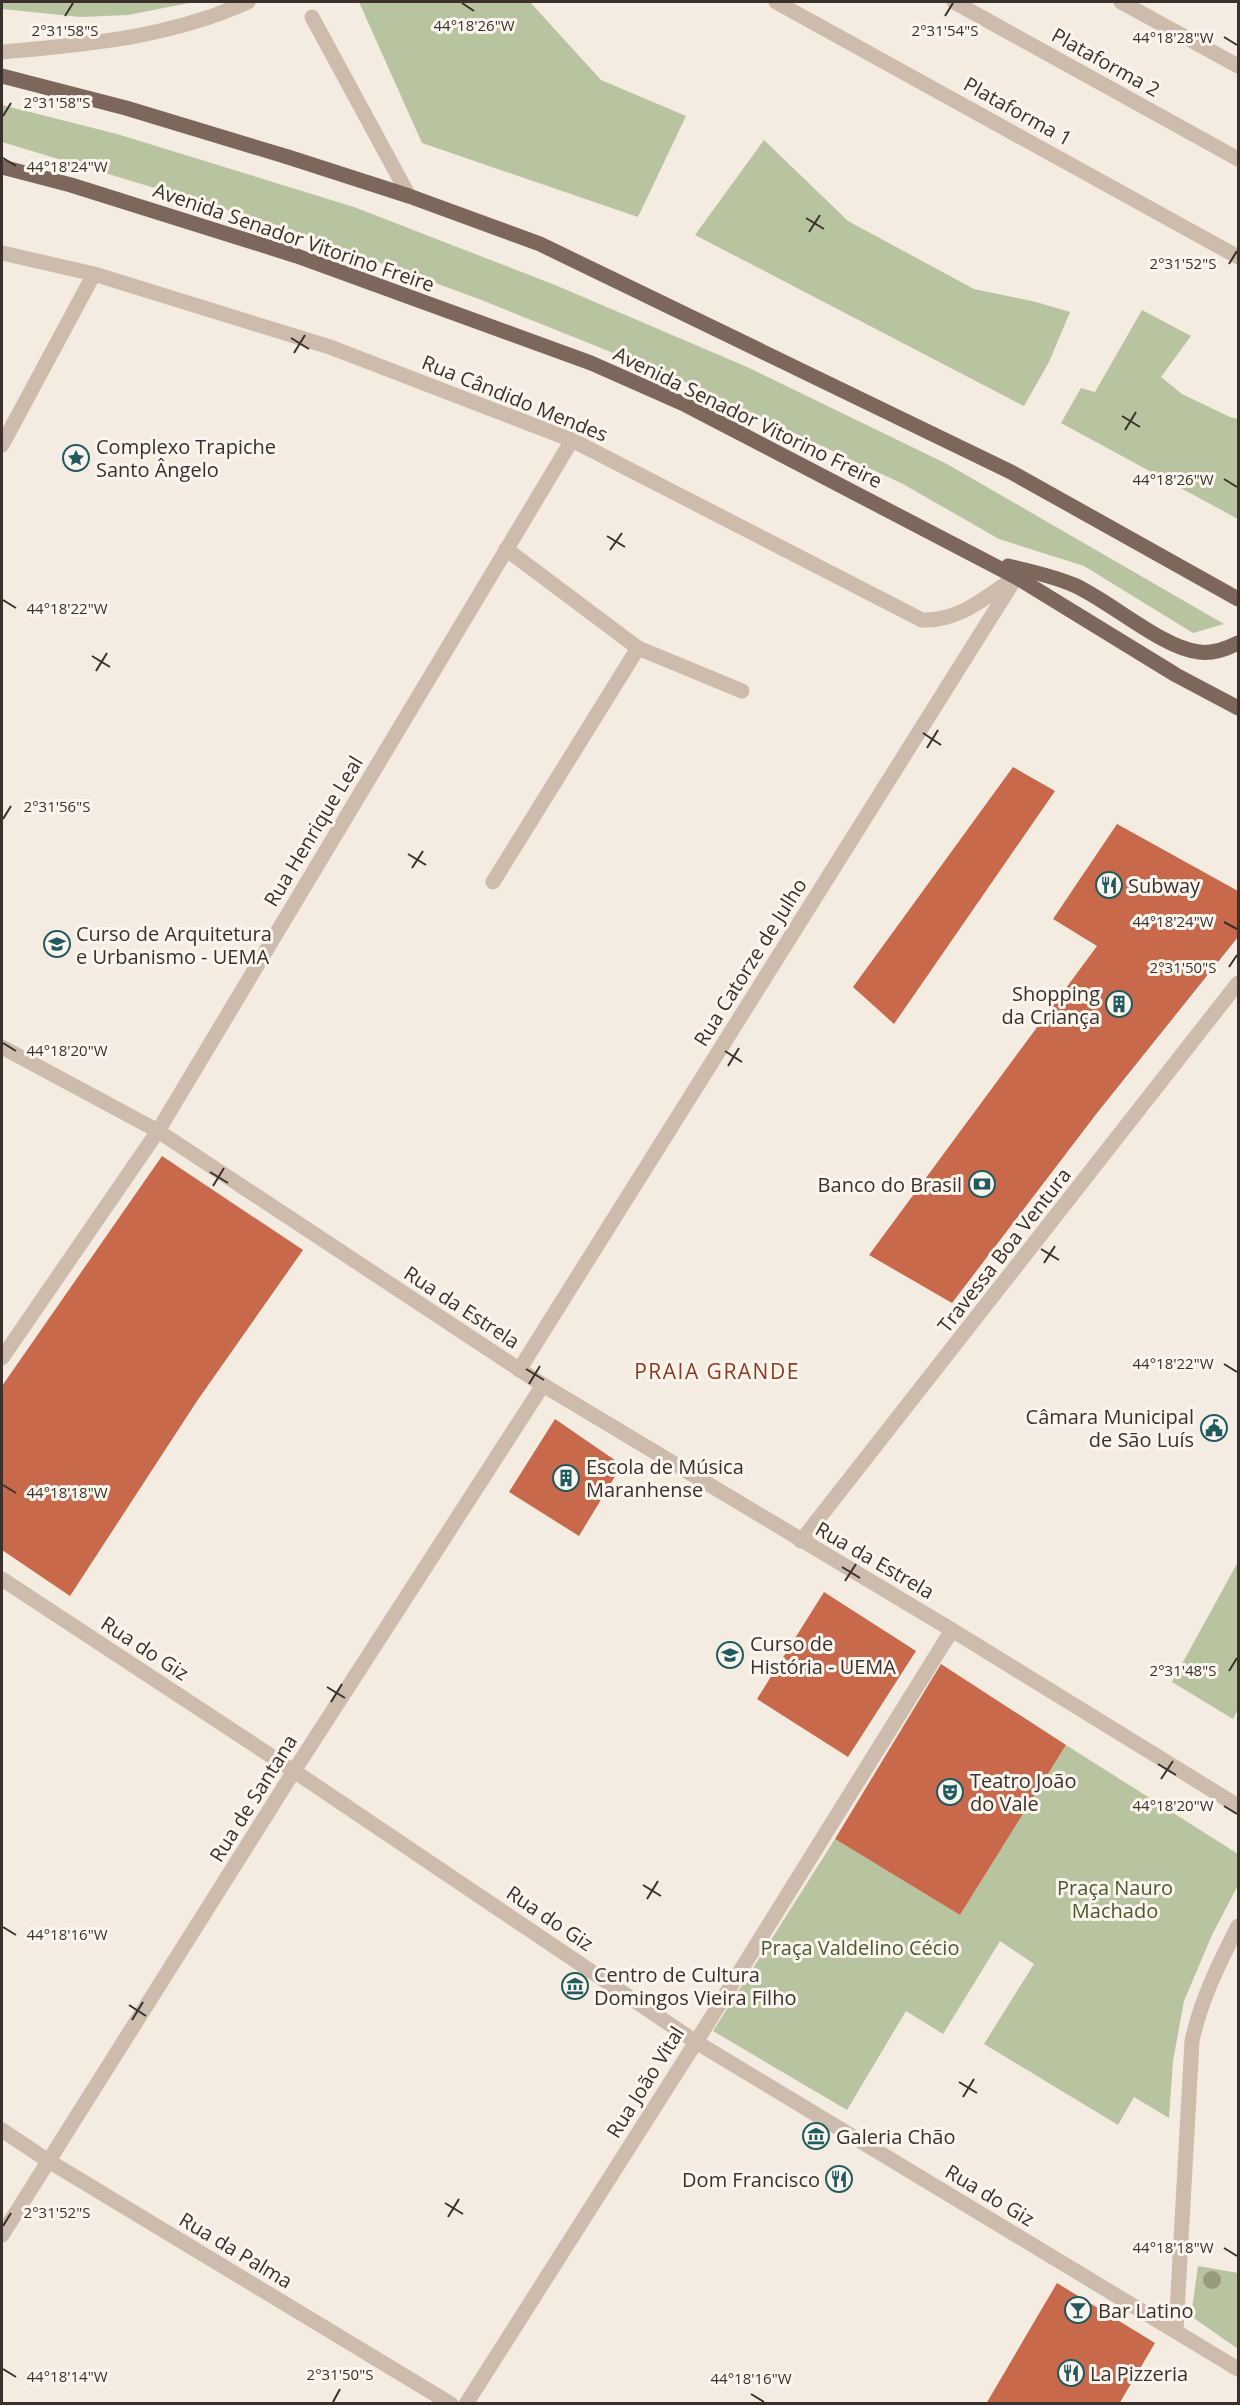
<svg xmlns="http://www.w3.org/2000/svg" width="1240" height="2405" font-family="'Open Sans',sans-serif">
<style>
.green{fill:#b8c4a0}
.building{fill:#c8694b}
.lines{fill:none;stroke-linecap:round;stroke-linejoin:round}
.minor{stroke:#cdbbac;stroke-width:15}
.major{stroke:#7d675c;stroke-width:15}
.tree{fill:#969b7f}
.ticks{fill:none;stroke:#3b302b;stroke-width:2}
.labels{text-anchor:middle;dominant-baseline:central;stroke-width:6;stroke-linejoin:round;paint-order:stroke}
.street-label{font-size:20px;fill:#3b302b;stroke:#fbf5ee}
.poi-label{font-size:20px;fill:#3b302b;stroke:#fbf5ee;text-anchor:start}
.park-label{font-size:20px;fill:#4a5a2e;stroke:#fbf5ee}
.neighbourhood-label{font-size:21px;letter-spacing:1.5px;fill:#8c3b22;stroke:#fbf5ee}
.ticks-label{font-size:15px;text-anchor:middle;fill:#3b302b;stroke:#fbf5ee;stroke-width:6;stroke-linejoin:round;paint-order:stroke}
</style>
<rect width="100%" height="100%" fill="#f4ebe1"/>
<g class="green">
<polygon points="2,2 194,2 128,15 81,17 2,9"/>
<polygon points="359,2 530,2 601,80 686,116 638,217 422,143"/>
<polygon points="2,105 117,134 354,207 555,285 747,367 947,464 1224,624 1193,633 1084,566 999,539 903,484 681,380 479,299 274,224 2,142"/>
<polygon points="764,140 848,221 974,289 1036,302 1070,312 1049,362 1024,406 695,235"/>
<polygon points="1142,310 1191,336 1161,377 1182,394 1230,417 1238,419 1238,519 1061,423 1081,388 1095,392"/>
<polygon points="1238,1562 1238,1709 1233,1719 1172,1682"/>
<polygon points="1066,1745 1238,1854 1238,1885 1212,1935 1184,2001 1173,2061 1169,2118 1134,2097 1118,2125 984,2044 1034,1964 1000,1941 943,2034 906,2011 847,2110 713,2031 835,1839 960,1915"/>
<polygon points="1198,2266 1238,2273 1238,2349 1191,2316"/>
</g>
<g class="building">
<polygon points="1013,767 1055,791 894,1024 853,987"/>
<polygon points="1117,824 1238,891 1238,937 1097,1113 952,1303 869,1255 1097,946 1053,919"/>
<polygon points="162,1156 303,1250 197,1401 70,1596 2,1550 2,1386"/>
<polygon points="555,1419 622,1465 579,1536 509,1492"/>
<polygon points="824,1592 916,1651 848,1757 757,1699"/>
<polygon points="941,1664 1066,1745 960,1915 835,1839"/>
<polygon points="1057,2283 1155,2343 1119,2404 986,2404"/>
</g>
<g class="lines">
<g class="minor">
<polyline points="776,2 1238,257"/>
<polyline points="954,2 1238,159"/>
<polyline points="1121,2 1238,66"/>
<polyline points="312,17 409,196"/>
<path d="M2,52C88,44 168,38 248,2"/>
<path d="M2,253L94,274L330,347L572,440L922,620C959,622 987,596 1016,577"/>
<polyline points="2,445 94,274"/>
<polyline points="638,648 742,691"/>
<polyline points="493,882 638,648 506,549"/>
<polyline points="2,1047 158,1131 543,1385 952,1630 1238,1806"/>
<polyline points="2,1358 158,1131 572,440"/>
<polyline points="519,1370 1013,582"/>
<polyline points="801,1541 1238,983"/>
<polyline points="2,1579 294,1771 696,2042 1238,2369"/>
<polyline points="2,2130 47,2160 451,2404"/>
<polyline points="2,2235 294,1771 543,1385"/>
<path d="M1176,2330L1192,2041C1201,1999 1219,1964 1238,1926"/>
<polyline points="466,2404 696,2042 952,1630"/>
</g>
<g class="major">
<polyline points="2,76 126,108 288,157 409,196 540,244 1011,472 1238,599"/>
<polyline points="2,167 71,185 297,256 591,363 686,405 1016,577 1176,675 1238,708"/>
<path d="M1008,566C1030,571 1053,576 1074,585C1110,601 1162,648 1199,652C1213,654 1226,649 1238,643"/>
</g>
</g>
<circle class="tree" cx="1212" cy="2280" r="9"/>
<path class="ticks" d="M462,3L474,11M65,16L73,3M945,16L953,3M1224,37L1237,45M3,116L11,103M3,158L16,166M806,218L824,229M809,232L820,215M1229,264L1237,251M291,338L309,349M294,353L305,335M1122,416L1140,427M1125,430L1136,412M1224,479L1237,487M607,536L625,547M610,550L622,533M3,600L16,608M92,656L110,667M96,671L107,653M923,733L941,745M927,748L938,730M3,819L11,806M408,854L426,865M412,868L423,851M1224,922L1237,929M1229,967L1237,955M3,1043L16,1051M725,1051L742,1062M728,1066L739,1048M210,1172L228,1183M213,1186L224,1168M1041,1249L1059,1260M1044,1263L1055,1246M1224,1364L1237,1372M526,1369L544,1380M529,1384L540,1366M3,1485L16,1493M842,1567L860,1578M845,1581L856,1564M1229,1671L1237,1658M327,1687L345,1698M331,1702L342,1684M1158,1764L1176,1775M1161,1779L1173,1761M1224,1806L1237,1814M643,1885L661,1896M647,1899L658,1881M3,1927L16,1935M129,2005L146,2016M132,2020L143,2002M959,2082L977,2093M963,2097L974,2079M445,2203L463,2214M448,2217L459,2199M3,2226L11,2213M1224,2248L1237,2256M3,2369L16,2377M751,2394L764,2402M333,2402L340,2389"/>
<defs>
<symbol id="sight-ring" viewBox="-11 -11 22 22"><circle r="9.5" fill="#fbf5ee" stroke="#1f5a5e" stroke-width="1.5"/><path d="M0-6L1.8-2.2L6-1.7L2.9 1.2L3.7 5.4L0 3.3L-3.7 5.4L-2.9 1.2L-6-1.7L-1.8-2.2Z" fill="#1f5a5e"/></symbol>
<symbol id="restaurant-ring" viewBox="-11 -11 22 22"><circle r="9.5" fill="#fbf5ee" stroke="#1f5a5e" stroke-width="1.5"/><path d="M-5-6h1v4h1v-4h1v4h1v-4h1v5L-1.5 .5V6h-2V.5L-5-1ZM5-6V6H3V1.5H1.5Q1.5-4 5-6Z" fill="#1f5a5e"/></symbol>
<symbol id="university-ring" viewBox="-11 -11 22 22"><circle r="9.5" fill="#fbf5ee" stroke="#1f5a5e" stroke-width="1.5"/><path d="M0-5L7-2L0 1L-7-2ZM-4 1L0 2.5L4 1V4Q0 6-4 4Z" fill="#1f5a5e"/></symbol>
<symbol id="building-ring" viewBox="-11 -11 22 22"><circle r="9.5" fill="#fbf5ee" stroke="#1f5a5e" stroke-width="1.5"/><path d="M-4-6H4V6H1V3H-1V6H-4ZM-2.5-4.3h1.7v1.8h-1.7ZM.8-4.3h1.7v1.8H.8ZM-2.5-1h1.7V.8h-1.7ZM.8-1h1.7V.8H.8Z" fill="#1f5a5e"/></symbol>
<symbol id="bank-ring" viewBox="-11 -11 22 22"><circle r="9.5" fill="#fbf5ee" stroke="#1f5a5e" stroke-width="1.5"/><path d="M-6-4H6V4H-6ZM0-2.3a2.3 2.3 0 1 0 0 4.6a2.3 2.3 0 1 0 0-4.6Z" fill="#1f5a5e"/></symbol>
<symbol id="civic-ring" viewBox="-11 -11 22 22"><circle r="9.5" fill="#fbf5ee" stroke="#1f5a5e" stroke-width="1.5"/><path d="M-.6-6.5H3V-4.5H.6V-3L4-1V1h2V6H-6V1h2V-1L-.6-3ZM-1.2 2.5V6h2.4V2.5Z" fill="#1f5a5e"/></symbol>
<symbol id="theatre-ring" viewBox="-11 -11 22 22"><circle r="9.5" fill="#fbf5ee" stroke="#1f5a5e" stroke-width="1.5"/><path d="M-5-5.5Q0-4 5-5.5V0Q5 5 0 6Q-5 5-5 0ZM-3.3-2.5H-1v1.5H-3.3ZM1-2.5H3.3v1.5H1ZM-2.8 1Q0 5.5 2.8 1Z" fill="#1f5a5e"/></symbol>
<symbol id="museum-ring" viewBox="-11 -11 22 22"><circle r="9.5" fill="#fbf5ee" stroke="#1f5a5e" stroke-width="1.5"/><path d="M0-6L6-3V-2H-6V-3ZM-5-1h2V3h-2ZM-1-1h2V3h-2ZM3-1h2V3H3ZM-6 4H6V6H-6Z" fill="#1f5a5e"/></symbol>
<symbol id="bar-ring" viewBox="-11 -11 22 22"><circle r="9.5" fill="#fbf5ee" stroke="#1f5a5e" stroke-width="1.5"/><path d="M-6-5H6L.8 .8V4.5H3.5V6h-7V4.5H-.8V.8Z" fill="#1f5a5e"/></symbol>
</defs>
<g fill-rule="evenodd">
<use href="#sight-ring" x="61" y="443" width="30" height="30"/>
<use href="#restaurant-ring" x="1094" y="870" width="30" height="30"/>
<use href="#university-ring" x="42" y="929" width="30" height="30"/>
<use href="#building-ring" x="1104" y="989" width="30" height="30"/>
<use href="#bank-ring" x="967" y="1169" width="30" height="30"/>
<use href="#civic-ring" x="1199" y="1413" width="30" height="30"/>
<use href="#building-ring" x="551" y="1463" width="30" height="30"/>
<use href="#university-ring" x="715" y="1640" width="30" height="30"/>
<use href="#theatre-ring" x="935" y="1777" width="30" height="30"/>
<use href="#museum-ring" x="560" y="1971" width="30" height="30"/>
<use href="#museum-ring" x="801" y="2121" width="30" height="30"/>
<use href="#restaurant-ring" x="824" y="2164" width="30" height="30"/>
<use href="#bar-ring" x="1063" y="2295" width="30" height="30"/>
<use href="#restaurant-ring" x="1056" y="2358" width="30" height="30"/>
</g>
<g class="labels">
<g class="street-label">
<text transform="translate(1106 62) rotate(29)">Plataforma 2</text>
<text transform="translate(1018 111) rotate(29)">Plataforma 1</text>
<text transform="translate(294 237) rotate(19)">Avenida Senador Vitorino Freire</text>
<text transform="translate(515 398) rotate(22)">Rua Cândido Mendes</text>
<text transform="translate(748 417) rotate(26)">Avenida Senador Vitorino Freire</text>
<text transform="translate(313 831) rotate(-59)">Rua Henrique Leal</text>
<text transform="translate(750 962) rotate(-58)">Rua Catorze de Julho</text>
<text transform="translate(1004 1250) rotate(-52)">Travessa Boa Ventura</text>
<text transform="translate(462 1307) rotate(33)">Rua da Estrela</text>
<text transform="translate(875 1560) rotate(30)">Rua da Estrela</text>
<text transform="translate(145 1648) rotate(33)">Rua do Giz</text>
<text transform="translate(253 1798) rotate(-58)">Rua de Santana</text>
<text transform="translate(550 1918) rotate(34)">Rua do Giz</text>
<text transform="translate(645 2082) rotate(-58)">Rua João Vital</text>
<text transform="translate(990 2195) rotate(31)">Rua do Giz</text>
<text transform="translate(236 2250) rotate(31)">Rua da Palma</text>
</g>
<g class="poi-label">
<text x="96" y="446">Complexo Trapiche<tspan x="96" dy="23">Santo Ângelo</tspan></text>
<text x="1128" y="885">Subway</text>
<text x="76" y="933">Curso de Arquitetura<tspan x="76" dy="23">e Urbanismo - UEMA</tspan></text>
<text x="1100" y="993" text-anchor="end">Shopping<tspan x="1100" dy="23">da Criança</tspan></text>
<text x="962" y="1184" text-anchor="end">Banco do Brasil</text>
<text x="1194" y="1416" text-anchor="end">Câmara Municipal<tspan x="1194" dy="23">de São Luís</tspan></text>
<text x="586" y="1466">Escola de Música<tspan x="586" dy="23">Maranhense</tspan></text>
<text x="750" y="1643">Curso de<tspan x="750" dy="23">História - UEMA</tspan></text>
<text x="970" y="1780">Teatro João<tspan x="970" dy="23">do Vale</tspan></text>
<text x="594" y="1974">Centro de Cultura<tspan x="594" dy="23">Domingos Vieira Filho</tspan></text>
<text x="836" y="2136">Galeria Chão</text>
<text x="820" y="2179" text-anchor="end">Dom Francisco</text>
<text x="1098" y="2310">Bar Latino</text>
<text x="1090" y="2373">La Pizzeria</text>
</g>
<g class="park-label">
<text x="1115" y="1887">Praça Nauro<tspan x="1115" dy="23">Machado</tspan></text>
<text x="860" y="1947">Praça Valdelino Cécio</text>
</g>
<g class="neighbourhood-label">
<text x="717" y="1371">PRAIA GRANDE</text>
</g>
</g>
<g class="ticks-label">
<text x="474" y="31">44°18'26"W</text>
<text x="65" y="36">2°31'58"S</text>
<text x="945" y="36">2°31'54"S</text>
<text x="1173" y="43">44°18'28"W</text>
<text x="57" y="108">2°31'58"S</text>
<text x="67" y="172">44°18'24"W</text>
<text x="1183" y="269">2°31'52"S</text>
<text x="1173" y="485">44°18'26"W</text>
<text x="67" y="614">44°18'22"W</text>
<text x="57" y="812">2°31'56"S</text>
<text x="1173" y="927">44°18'24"W</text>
<text x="1183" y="973">2°31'50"S</text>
<text x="67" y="1056">44°18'20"W</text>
<text x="1173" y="1369">44°18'22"W</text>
<text x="67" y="1498">44°18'18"W</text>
<text x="1183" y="1676">2°31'48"S</text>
<text x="1173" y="1811">44°18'20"W</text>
<text x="67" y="1940">44°18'16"W</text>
<text x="57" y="2218">2°31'52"S</text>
<text x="1173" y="2253">44°18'18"W</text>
<text x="340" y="2380">2°31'50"S</text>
<text x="67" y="2382">44°18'14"W</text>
<text x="751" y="2384">44°18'16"W</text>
</g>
<rect width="1240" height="2405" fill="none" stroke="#3b302b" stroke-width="6"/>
</svg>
